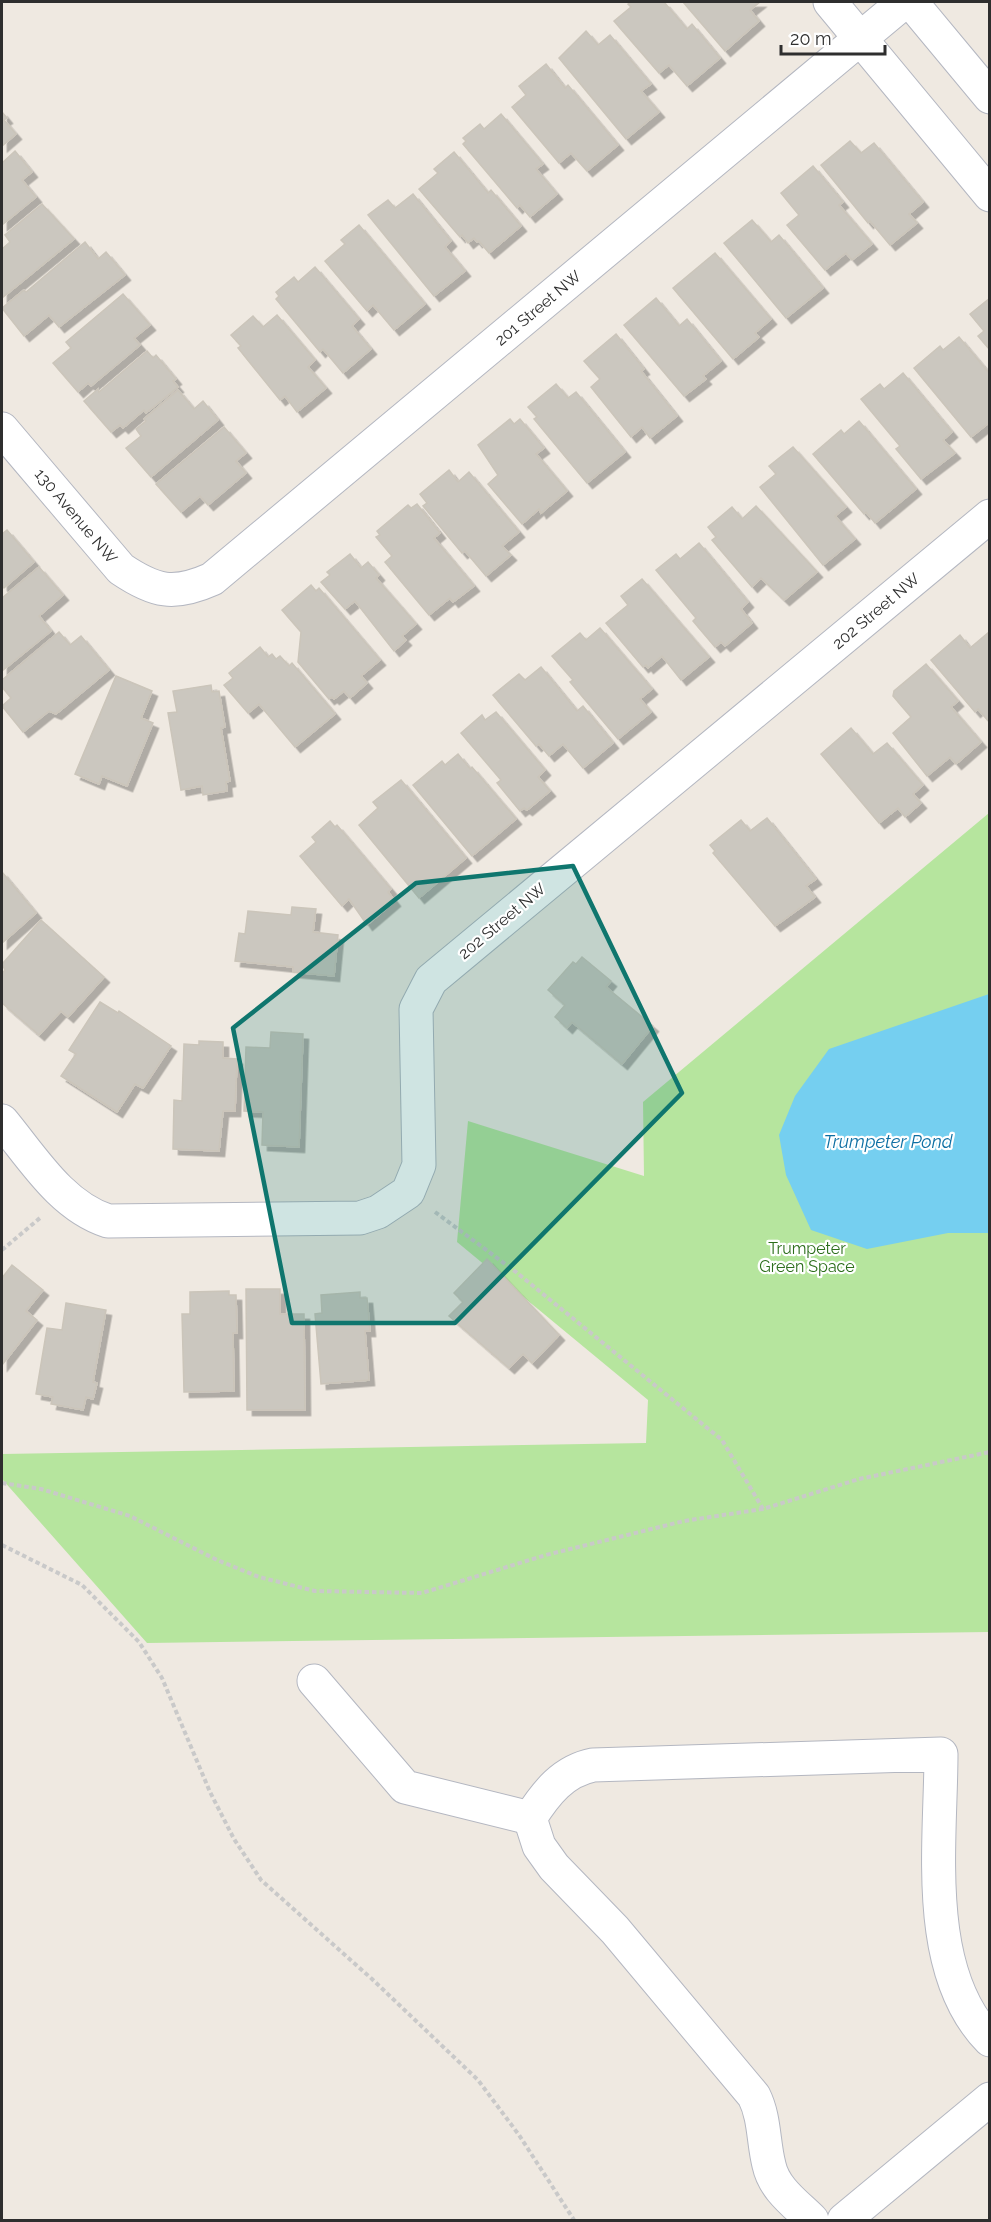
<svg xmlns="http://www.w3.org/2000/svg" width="991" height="2222" font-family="Raleway,sans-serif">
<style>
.green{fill:#b6e59e}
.water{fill:#75cff0}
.building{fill:#cbc7bf;stroke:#cbc5ba;stroke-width:1.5;filter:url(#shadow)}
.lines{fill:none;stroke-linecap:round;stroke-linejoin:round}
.minor-casing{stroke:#b4b7c1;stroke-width:35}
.path{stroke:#c9c9c9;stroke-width:4;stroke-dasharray:4.5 3;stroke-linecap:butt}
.minor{stroke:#fff;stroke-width:33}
.marked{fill:#0f766e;fill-opacity:0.2;stroke:#0f766e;stroke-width:4.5;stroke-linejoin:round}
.labels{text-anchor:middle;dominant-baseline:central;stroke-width:4.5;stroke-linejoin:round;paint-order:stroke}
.street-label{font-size:16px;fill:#2e2e2e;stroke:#fff}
.park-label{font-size:16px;fill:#2c6e1b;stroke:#fff}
.water-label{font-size:18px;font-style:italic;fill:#0d6fa3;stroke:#fff}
</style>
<defs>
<filter id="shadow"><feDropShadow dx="5.5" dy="5.5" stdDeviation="0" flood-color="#0004"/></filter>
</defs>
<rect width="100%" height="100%" fill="#efe9e1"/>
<polygon class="green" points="989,813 989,1632 147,1643 2,1479 2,1454 646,1443 648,1400 457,1242 468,1121 644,1176 643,1102"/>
<polygon class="water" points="989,994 989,1233 948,1233 867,1249 811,1230 786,1175 779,1135 795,1096 829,1049"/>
<g class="building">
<polygon points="631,2 664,2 687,29 692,24 720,58 687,86 669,65 659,73 614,21 631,7 628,4"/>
<polygon points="683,2 760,2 750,10 759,21 725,51"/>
<polygon points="586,31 598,45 610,35 651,84 641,91 659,112 626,139 559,58"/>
<polygon points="546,64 565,88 568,85 618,145 587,171 571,153 559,163 512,107 526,95 519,86"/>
<polygon points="2,112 7,118 4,120 16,134 2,146"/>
<polygon points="501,114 543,164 536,169 557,194 530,217 520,205 517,208 463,144 466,141 463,138 480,124 484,129"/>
<polygon points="850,141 861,153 874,143 923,202 909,214 917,223 890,245 870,221 868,223 821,165"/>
<polygon points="15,151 32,172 22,180 36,197 2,225 2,163"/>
<polygon points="454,152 488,193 491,190 521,226 489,253 479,241 477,242 474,238 468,243 462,235 460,237 419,189 438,173 434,169"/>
<polygon points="813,166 843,202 839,205 872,244 852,260 846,253 825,270 787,225 799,215 781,193"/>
<polygon points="413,194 451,241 445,247 465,271 434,296 368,215 388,200 395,208"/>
<polygon points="42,204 74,239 2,298 2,249 10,242 5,235"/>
<polygon points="752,220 771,242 779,235 823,288 786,318 724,243"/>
<polygon points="359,225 425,304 394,330 373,305 367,311 325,261 345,244 341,240"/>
<polygon points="85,242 98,259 106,252 125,275 59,327 49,315 24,336 2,308 24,290 26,292"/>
<polygon points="715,253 771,319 755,333 759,337 733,359 673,288"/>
<polygon points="315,267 359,319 352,326 371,349 343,373 323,349 320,352 276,299 279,296 276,292 294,277 298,282"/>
<polygon points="123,294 150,325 134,338 140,345 91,386 88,383 78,392 53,363 71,348 66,342"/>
<polygon points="656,298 679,326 687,319 721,361 703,376 706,379 684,396 624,325"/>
<polygon points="990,298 990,350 978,336 984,331 970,314"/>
<polygon points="277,315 315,360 308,367 326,388 297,412 285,396 280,400 238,348 241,346 231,335 253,316 263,327"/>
<polygon points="616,334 644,369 641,371 677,416 650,438 642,427 631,437 591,387 600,379 584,361"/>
<polygon points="959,337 990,374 990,422 971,437 914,368 940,346 943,350"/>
<polygon points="147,351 153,358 156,355 176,379 173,381 178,387 146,413 144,410 123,428 120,425 111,432 84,401 98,389 99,392"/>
<polygon points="903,373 952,432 943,440 955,453 921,479 896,449 900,446 861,399 880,384 884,389"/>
<polygon points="556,384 568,398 576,392 625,452 587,483 534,419 537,417 528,407"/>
<polygon points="178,390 194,409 203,401 218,420 151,477 126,448 141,436 136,429 146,421 144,419"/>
<polygon points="510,419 514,424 520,419 544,448 536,454 567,491 541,513 539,509 522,524 488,484 498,475 478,445"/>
<polygon points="859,421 916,489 875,523 866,512 864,514 813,454 841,430 844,434"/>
<polygon points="224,427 246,453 236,461 246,473 208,505 200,496 181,512 156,484"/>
<polygon points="793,447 846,507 835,516 855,539 823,565 760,487 776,474 769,466"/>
<polygon points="449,470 458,482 469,472 519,532 502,546 511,555 486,576 465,551 462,553 423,506 427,503 420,494"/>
<polygon points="417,504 440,533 434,538 474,586 453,602 450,598 429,615 385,562 392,556 376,537 380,535 377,531 408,505 411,508"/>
<polygon points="756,506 817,572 784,600 761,578 752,587 712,540 716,537 708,527 732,507 742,519"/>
<polygon points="7,530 34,562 4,588 2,585 2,534"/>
<polygon points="699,543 748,602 741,609 752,623 725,646 721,642 715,647 693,621 696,618 656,570 676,554 680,559"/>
<polygon points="350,554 361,568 368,562 379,575 376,578 416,624 402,636 406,640 394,651 355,601 345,609 321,582 330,575 327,572"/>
<polygon points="39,567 63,595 39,616 51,631 2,671 2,598"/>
<polygon points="642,579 709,657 681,680 662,656 648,668 646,665 643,667 606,623 628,605 621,596"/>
<polygon points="311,585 316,591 319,588 380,660 361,676 367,683 350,698 344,691 334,699 332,697 329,699 298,662 301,632 282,610"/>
<polygon points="600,628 652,689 640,699 651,712 618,739 570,682 573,680 552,656 580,633 586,640"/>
<polygon points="59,632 70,645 81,636 109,670 56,714 49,711 23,732 2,706 11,698 2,687 2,680"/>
<polygon points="988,633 990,634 990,723 978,709 975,712 931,660 960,635 970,648"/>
<polygon points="260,647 268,657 272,654 276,659 280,656 289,666 292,663 335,714 295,747 259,704 248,713 224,685 233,678 229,673"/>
<polygon points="926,664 958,701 951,707 981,742 956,764 950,757 927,776 893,733 911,717 893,696 894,691"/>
<polygon points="541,667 577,711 583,706 613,743 583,768 563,744 549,756 539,744 536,746 493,695 519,674 525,680"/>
<polygon points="116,676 152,691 141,718 153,723 127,786 102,776 99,784 75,774"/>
<polygon points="211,685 212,692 219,691 225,727 221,728 230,781 226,782 227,791 203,795 202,786 181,790 168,713 177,712 173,691"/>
<polygon points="496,712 545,770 538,777 550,791 527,810 524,808 520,811 497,783 501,780 461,733 482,715 485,720"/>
<polygon points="851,728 873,754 887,743 923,785 913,794 921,803 905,817 898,808 879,823 821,754"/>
<polygon points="458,754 470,769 472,767 516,819 472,856 413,785 442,761 445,765"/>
<polygon points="401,780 466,858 419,898 359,825 378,808 373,802"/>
<polygon points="767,818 816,879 806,886 815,897 775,926 713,853 715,851 710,845 741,820 750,831"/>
<polygon points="330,821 335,827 337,825 391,889 388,892 395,901 367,925 349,899 342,906 300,856 316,842 312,837"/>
<polygon points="2,872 36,913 2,943"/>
<polygon points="292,907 316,909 313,932 338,935 334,976 293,972 293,967 235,961 239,933 245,934 248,911 291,915"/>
<polygon points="41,920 104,977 68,1017 61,1011 39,1035 2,1003 2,974 5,970 2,964"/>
<polygon points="582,957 611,981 606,987 653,1026 622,1064 572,1022 567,1028 555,1017 565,1005 548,990 573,962 576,964"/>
<polygon points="100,1002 118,1013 119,1011 171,1046 143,1088 135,1084 117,1112 61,1076 76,1054 69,1050"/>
<polygon points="271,1032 303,1034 299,1147 262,1145 263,1112 244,1111 246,1047 270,1048"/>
<polygon points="199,1041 223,1042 223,1058 237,1059 235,1111 223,1111 219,1151 173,1149 174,1100 182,1101 184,1044 199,1045"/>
<polygon points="487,1259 559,1335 532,1363 523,1354 509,1368 449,1316 463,1302 454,1293"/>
<polygon points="12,1265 43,1290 26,1311 37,1320 2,1365 2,1278"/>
<polygon points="246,1289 280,1289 280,1314 304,1314 305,1410 247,1410"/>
<polygon points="229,1291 229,1295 236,1295 237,1333 233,1333 234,1391 184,1392 182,1314 190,1314 190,1292"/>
<polygon points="360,1292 360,1298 367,1298 370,1331 365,1331 369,1380 321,1384 315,1314 322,1313 321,1295"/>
<polygon points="66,1303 106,1310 93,1382 97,1383 93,1399 86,1397 83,1410 51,1404 53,1397 36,1394 47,1328 62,1330"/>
</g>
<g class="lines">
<defs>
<g id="minor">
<polyline points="830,2 990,195"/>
<polyline points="911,2 990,97"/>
<path d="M2,429L121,569C155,592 174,596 212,579L904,2"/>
<path d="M2,1121C32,1157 61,1206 108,1221L360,1218L378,1212L408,1192L419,1165L416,1009L431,980L990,516"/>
<polyline points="314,1681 405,1787 530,1818"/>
<path d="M812,2220C796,2204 774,2189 769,2165C763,2142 765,2118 754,2096L615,1930L554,1867L539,1846L530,1818C546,1793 563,1771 593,1765L941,1754C941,1842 922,1971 990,2040"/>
<polyline points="844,2220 990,2099"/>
</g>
</defs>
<use href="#minor" class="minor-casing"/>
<g class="path">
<polyline points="435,1212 516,1272 722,1440 763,1509"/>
<polyline points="2,1250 40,1218"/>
<polyline points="2,1483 41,1489 130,1516 217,1560 259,1577 315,1591 422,1593 546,1555 684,1521 763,1509 859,1479 990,1452"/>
<polyline points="2,1545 82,1585 139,1642 162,1678 210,1792 234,1839 261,1880 372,1979 478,2080 519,2135 574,2220"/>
</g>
<use href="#minor" class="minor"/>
</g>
<path class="marked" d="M573,866L682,1093L455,1323H292L233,1028L416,883Z"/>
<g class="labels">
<g class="street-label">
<text transform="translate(538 308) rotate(-40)">201 Street NW</text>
<text transform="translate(76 516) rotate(50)">130 Avenue NW</text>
<text transform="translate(876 611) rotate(-40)">202 Street NW</text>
<text transform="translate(502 921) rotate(-40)">202 Street NW</text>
</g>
<g class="park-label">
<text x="807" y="1248">Trumpeter<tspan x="807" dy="18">Green Space</tspan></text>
</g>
<g class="water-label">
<text x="888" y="1141">Trumpeter Pond</text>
</g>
</g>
<rect width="991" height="2222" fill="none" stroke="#2e2e2e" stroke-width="6"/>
<path d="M781 45v9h104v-9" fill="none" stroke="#2e2e2e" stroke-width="3"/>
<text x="790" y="45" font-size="18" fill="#2e2e2e" stroke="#ffffff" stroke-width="4.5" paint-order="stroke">20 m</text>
</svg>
